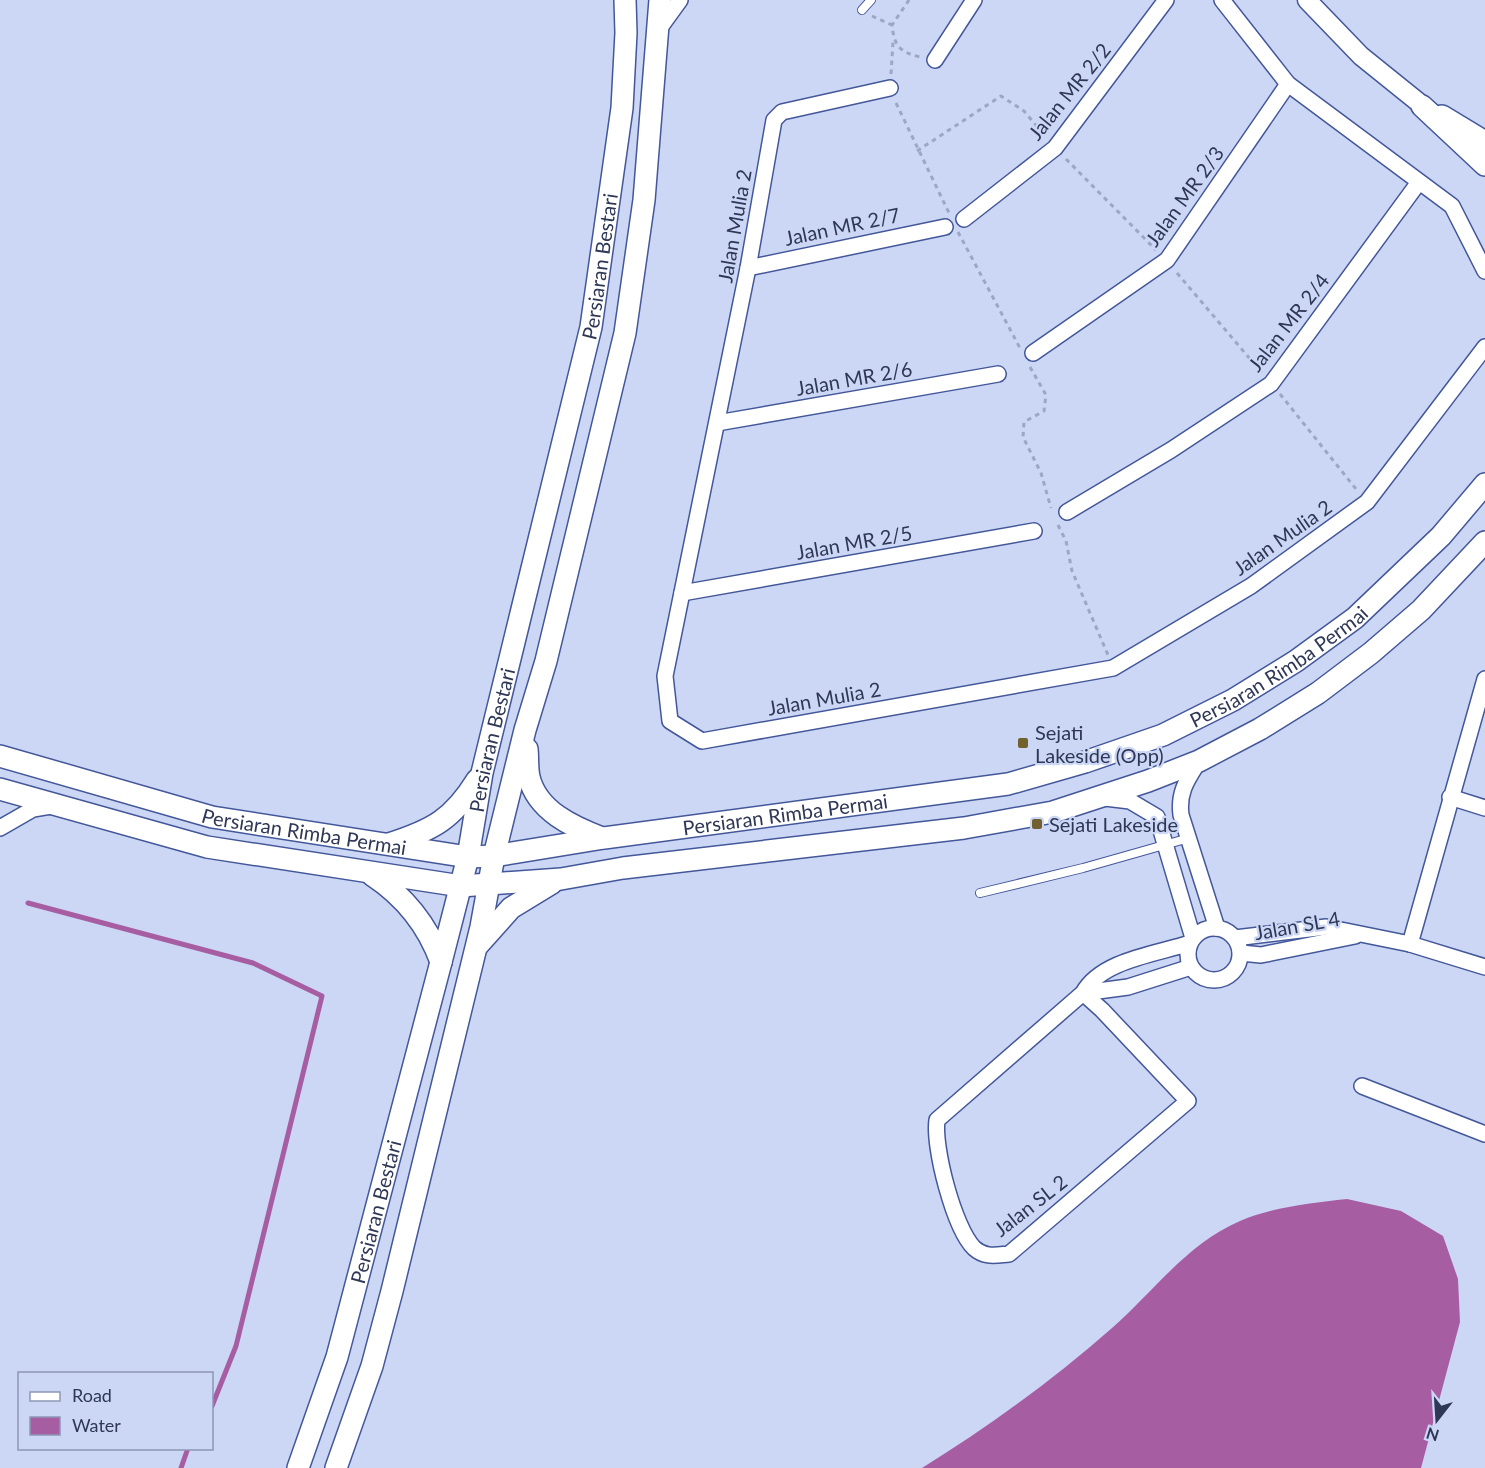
<svg xmlns="http://www.w3.org/2000/svg" width="1485" height="1468" font-family="Lato,sans-serif">
<style>
.water{fill:#a75da2}
.lines{fill:none;stroke-linecap:round;stroke-linejoin:round}
.stream{stroke:#a75da2;stroke-width:5}
.service-casing{stroke:#435799;stroke-width:10}
.minor-casing{stroke:#435799;stroke-width:18}
.tertiary-casing{stroke:#435799;stroke-width:21}
.secondary-casing{stroke:#435799;stroke-width:24}
.path{stroke:#9ca6c5;stroke-width:3;stroke-dasharray:4.5 4.5;stroke-linecap:butt}
.service{stroke:#fff;stroke-width:8}
.minor{stroke:#fff;stroke-width:15}
.tertiary{stroke:#fff;stroke-width:18}
.secondary{stroke:#fff;stroke-width:21}
.poi-dot{fill:#72602f;stroke:#ccd7f6;stroke-width:2}
.labels{text-anchor:middle;dominant-baseline:central;stroke-width:4.5;stroke-linejoin:round;paint-order:stroke}
.street-label{font-size:20px;fill:#2e3755;stroke:#ccd7f6}
.poi-label{font-size:20px;fill:#2e3755;stroke:#ccd7f6;text-anchor:start}
</style>
<rect width="100%" height="100%" fill="#ccd7f6"/>
<path class="water" d="M1347,1199L1401,1211L1443,1236L1458,1279L1460,1322L1421,1468H922C988,1427 1053,1380 1112,1328C1153,1292 1188,1243 1240,1221C1274,1207 1310,1203 1347,1199Z"/>
<g class="lines">
<g class="stream">
<polyline points="28,903 253,963 322,996 236,1346 212,1406"/>
<polyline points="181,1468 188,1448"/>
</g>
<defs>
<g id="service">
<polyline points="862,10 871,0"/>
<polyline points="980,893 1083,868 1189,838"/>
</g>
<g id="minor">
<polyline points="1222,0 1288,84 1452,206 1485,271"/>
<polyline points="659,29 680,0"/>
<polyline points="935,60 974,0"/>
<polyline points="890,88 782,112 774,120 748,268 665,676 670,721 702,741 1113,668 1251,586 1367,502 1485,347"/>
<polyline points="964,219 1055,148 1166,0"/>
<polyline points="748,268 945,227"/>
<polyline points="1033,353 1167,260 1288,84"/>
<polyline points="717,423 998,374"/>
<polyline points="1067,512 1171,450 1271,384 1419,182"/>
<polyline points="682,593 1034,531"/>
<path d="M1199,761C1187,780 1178,792 1181,815L1217,928"/>
<polyline points="1450,797 1485,808"/>
<polyline points="1105,798 1130,801 1157,817 1193,938"/>
<polyline points="0,828 33,809 51,806"/>
<circle cx="1214" cy="954" r="26"/>
<polyline points="1235,938 1326,927 1410,944 1485,967"/>
<polyline points="1410,944 1485,679"/>
<polyline points="1241,953 1261,955 1355,936"/>
<path d="M1083,993L1102,1010L1188,1101L1009,1254C996,1255 985,1258 974,1248C954,1228 933,1147 937,1120L1083,993C1101,960 1157,954 1190,943"/>
<polyline points="1083,993 1128,987 1191,967"/>
<polyline points="1362,1086 1485,1134"/>
</g>
<polyline id="tertiary" points="1307,0 1361,56 1433,114"/>
<g id="secondary">
<polyline points="1422,106 1485,165"/>
<polyline points="1442,116 1485,142"/>
<path d="M527,749C528,758 527,768 529,777C537,811 573,827 602,838"/>
<path id="s1" d="M0,756L212,817L468,857L494,856L604,838L1008,784L1085,762L1163,735L1233,700L1296,661L1355,618L1441,536L1485,484"/>
<polyline points="0,789 207,847 461,886 561,879 623,868 964,828 1053,812 1148,781 1199,761 1260,729 1318,693 1371,653 1421,610 1485,542"/>
<path d="M389,844C433,830 453,819 477,780"/>
<path d="M372,875C404,896 428,926 441,962"/>
<polyline points="478,945 511,908 552,883"/>
<path id="s2" d="M298,1468L337,1357L441,962L468,857L482,773L591,327L622,108L626,33L625,0"/>
<polyline points="336,1468 372,1366 392,1291 481,927 494,856 525,730 546,661 625,333 644,200 660,0"/>
</g>
</defs>
<use href="#service" class="service-casing"/>
<use href="#minor" class="minor-casing"/>
<use href="#tertiary" class="tertiary-casing"/>
<use href="#secondary" class="secondary-casing"/>
<g class="path">
<path d="M909,0L892,25C894,45 899,52 920,57"/>
<polyline points="872,16 892,25"/>
<polyline points="891,74 893,42"/>
<polyline points="896,103 949,213"/>
<polyline points="917,151 1001,96 1024,111 1045,136"/>
<polyline points="1066,159 1156,250"/>
<polyline points="958,232 1020,348"/>
<polyline points="1177,273 1262,373"/>
<polyline points="1030,367 1046,395 1044,411 1024,422 1023,437 1041,473 1051,508"/>
<polyline points="1280,394 1356,489"/>
<polyline points="1058,525 1066,541 1072,571 1108,655"/>
</g>
<use href="#service" class="service"/>
<use href="#minor" class="minor"/>
<use href="#tertiary" class="tertiary"/>
<use href="#secondary" class="secondary"/>
</g>
<g class="poi-dot">
<rect x="1017" y="737" width="12" height="12" rx="3"/>
<rect x="1031" y="818" width="12" height="12" rx="3"/>
</g>
<g class="labels">
<g class="street-label">
<text transform="translate(1069 91) rotate(-51)">Jalan MR 2/2</text>
<text transform="translate(1184 196) rotate(-54)">Jalan MR 2/3</text>
<text transform="translate(734 226) rotate(-80)">Jalan Mulia 2</text>
<text transform="translate(842 226) rotate(-12)">Jalan MR 2/7</text>
<text stroke="none"><textPath href="#s2" startOffset="1240">Persiaran Bestari</textPath></text>
<text transform="translate(1288 322) rotate(-52)">Jalan MR 2/4</text>
<text transform="translate(854 378) rotate(-10)">Jalan MR 2/6</text>
<text transform="translate(1282 537) rotate(-35)">Jalan Mulia 2</text>
<text transform="translate(854 542) rotate(-10)">Jalan MR 2/5</text>
<text stroke="none"><textPath href="#s1" startOffset="1322">Persiaran Rimba Permai</textPath></text>
<text transform="translate(824 698) rotate(-10)">Jalan Mulia 2</text>
<text stroke="none"><textPath href="#s2" startOffset="754">Persiaran Bestari</textPath></text>
<text stroke="none"><textPath href="#s1" startOffset="800">Persiaran Rimba Permai</textPath></text>
<text stroke="none"><textPath href="#s1" startOffset="314">Persiaran Rimba Permai</textPath></text>
<text transform="translate(1297 925) rotate(-10)">Jalan SL 4</text>
<text transform="translate(1030 1205) rotate(-38)">Jalan SL 2</text>
<text stroke="none"><textPath href="#s2" startOffset="268">Persiaran Bestari</textPath></text>
</g>
<g class="poi-label">
<text x="1035" y="732">Sejati<tspan x="1035" dy="23">Lakeside (Opp)</tspan></text>
<text x="1049" y="824">Sejati Lakeside</text>
</g>
</g>
<rect x="18" y="1372" width="195" height="78" fill="#ccd7f6" stroke="#8d97b6" stroke-width="1.5"/>
<rect x="30" y="1392" width="30" height="9" fill="#ffffff" stroke="#8d97b6" stroke-width="1.5"/>
<text x="72" y="1402" font-size="18" fill="#2e3755">Road</text>
<rect x="30" y="1417" width="30" height="18" fill="#a75da2" stroke="#8d97b6" stroke-width="1.5"/>
<text x="72" y="1432" font-size="18" fill="#2e3755">Water</text>
<g transform="translate(1437 1420) rotate(197)" stroke="#ccd7f6" stroke-width="4.5" paint-order="stroke">
<path d="M0-4.5L10 22L0 15L-10 22Z" fill="#2e3755"/>
<text y="-9" font-size="16" font-weight="bold" text-anchor="middle" fill="#2e3755">N</text>
</g>
</svg>
